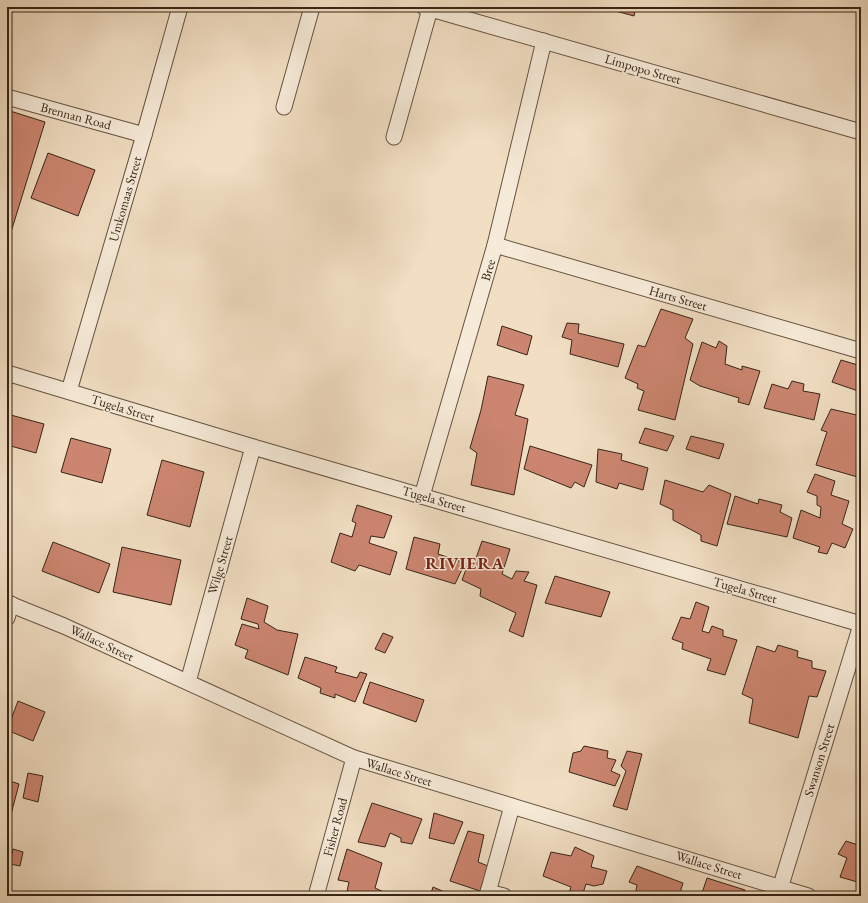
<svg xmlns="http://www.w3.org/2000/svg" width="868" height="903" font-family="'EB Garamond',serif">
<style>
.building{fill:#cc8570;stroke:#372515}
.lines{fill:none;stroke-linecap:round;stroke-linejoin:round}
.street-casing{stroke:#665340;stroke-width:17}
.street{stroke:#f6ead8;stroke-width:15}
.labels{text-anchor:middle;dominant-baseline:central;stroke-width:3;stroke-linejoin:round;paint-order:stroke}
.street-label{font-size:13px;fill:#372515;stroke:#f6ead8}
.district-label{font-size:17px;font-weight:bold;letter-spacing:1px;fill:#7a1f14;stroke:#f6ead8}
</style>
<rect width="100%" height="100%" fill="#f1dec3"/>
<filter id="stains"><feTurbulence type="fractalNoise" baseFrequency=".005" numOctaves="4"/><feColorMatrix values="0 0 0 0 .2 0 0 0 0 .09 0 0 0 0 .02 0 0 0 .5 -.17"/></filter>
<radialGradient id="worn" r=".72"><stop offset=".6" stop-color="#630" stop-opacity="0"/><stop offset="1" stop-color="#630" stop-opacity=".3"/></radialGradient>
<g class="building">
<polygon points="601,7 636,7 634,16"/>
<polygon points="7,110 45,122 11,232 7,230"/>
<polygon points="48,153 95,170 78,216 31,198"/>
<polygon points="661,309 693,319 685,338 693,344 675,420 638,410 644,391 637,388 638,384 625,378 638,345 645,347"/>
<polygon points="567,323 579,324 578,333 624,344 618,367 570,354 572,340 562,337"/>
<polygon points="502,326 532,336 527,355 497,345"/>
<polygon points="719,341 727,346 725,364 742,370 742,366 760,371 749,405 738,402 739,398 700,386 690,380 702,342 716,348"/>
<polygon points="841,360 861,366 861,392 832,382"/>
<polygon points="488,376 524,385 515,415 528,419 514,495 471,485 477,453 470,448 481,410"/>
<polygon points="792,381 804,384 803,391 820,394 814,420 764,408 772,384 788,389"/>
<polygon points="831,409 861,416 861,478 816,465 827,432 821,430"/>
<polygon points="7,414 44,424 36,453 7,445"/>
<polygon points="645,428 674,436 667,451 639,443"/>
<polygon points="691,436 724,444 719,459 686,449"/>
<polygon points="71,438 111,449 102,483 61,472"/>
<polygon points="530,446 592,465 584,487 575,482 571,488 524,469"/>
<polygon points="598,449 622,454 621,460 648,468 643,490 619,483 617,489 596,482"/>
<polygon points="162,460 204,472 190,527 147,515"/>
<polygon points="815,474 835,481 831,495 849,501 842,524 853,529 845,548 832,543 827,554 818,552 820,547 793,538 801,510 820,518 821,507 817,505 817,496 807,492"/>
<polygon points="665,480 703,492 709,485 731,494 717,546 701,541 701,535 673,520 673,510 660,504"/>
<polygon points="735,496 758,504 759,499 782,505 780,512 792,518 787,537 727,524"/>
<polygon points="357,505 392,516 384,538 371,536 369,543 397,552 390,575 359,565 355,571 331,562 340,533 352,537 356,523 352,521"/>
<polygon points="414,537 440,544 438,554 465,563 455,584 406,569"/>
<polygon points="482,541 510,549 502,574 512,579 516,571 529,572 524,581 537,585 523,637 509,631 516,613 480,596 481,589 462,580 468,564 473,567"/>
<polygon points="53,542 110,564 99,593 42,571"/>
<polygon points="122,547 181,560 171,605 113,592"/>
<polygon points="555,576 610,592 601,617 545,603"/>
<polygon points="247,598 268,606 264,622 277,630 298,634 288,675 245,658 248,650 235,645 242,624 259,629 258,624 241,619"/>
<polygon points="696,602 709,607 702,631 709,633 712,626 723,630 723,636 737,640 725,675 707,670 711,659 682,649 683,643 672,639 681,617 690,619"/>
<polygon points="383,633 393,637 385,653 375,649"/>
<polygon points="778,645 798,651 797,657 812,661 812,668 826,671 817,697 809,696 798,738 749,723 753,699 742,694 757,646 775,652"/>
<polygon points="305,657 337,667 335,672 357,678 360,672 367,674 355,702 335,694 335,698 320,693 321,688 298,678"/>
<polygon points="370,682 424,700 416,722 363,703"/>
<polygon points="18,701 45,712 33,741 7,730"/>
<polygon points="584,746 608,751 607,758 616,760 611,771 620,775 615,786 569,772 573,753 581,751"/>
<polygon points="627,751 642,754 627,810 613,806 626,771 621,766"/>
<polygon points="28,773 43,776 38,802 23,798"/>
<polygon points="7,780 19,784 9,822 7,821"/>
<polygon points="372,803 422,819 412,844 401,842 401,838 390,833 385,847 358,842"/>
<polygon points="434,813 463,822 454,844 429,838"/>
<polygon points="468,831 484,835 478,862 488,866 480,891 450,881"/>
<polygon points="846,841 861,846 861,883 840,877 847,858 838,854"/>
<polygon points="575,847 594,856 591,867 607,871 603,884 594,886 586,884 582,896 569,893 571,887 543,876 551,852 571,856"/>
<polygon points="13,849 23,852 20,866 10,864"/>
<polygon points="347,849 382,863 375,888 388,894 388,896 346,896 349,882 338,880"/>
<polygon points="637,866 683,883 679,896 635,896 637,885 629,882"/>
<polygon points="707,878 745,890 748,896 701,896"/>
<polygon points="433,887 454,896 430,896"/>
</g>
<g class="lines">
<defs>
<g id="street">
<polyline points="424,7 861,132"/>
<polyline points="7,97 144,135"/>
<polyline points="284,107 312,7"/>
<polyline points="394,137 430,9"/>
<polyline points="495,245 861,351"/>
<polyline points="7,373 253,447 861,624"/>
<polyline points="69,391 144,135 180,7"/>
<polyline points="422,496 495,245 544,41"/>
<polyline points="7,603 64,626 354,758 808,896"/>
<polyline points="7,618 11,604"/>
<polyline points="188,682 253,447"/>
<polyline points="488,892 504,896"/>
<polyline points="778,895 861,625"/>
<polyline points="316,896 354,758"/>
<polyline points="487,896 512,806"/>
</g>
</defs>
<use href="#street" class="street-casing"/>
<use href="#street" class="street"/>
</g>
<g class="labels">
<g class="street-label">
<text transform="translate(643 69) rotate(16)">Limpopo Street</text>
<text transform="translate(76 116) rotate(15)">Brennan Road</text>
<text transform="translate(125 199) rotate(-74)">Umkomaas Street</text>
<text transform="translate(488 270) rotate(-74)">Bree</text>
<text transform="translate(678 298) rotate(16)">Harts Street</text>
<text transform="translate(123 408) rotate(17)">Tugela Street</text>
<text transform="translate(434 499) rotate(16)">Tugela Street</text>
<text transform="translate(220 565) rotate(-74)">Wilge Street</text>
<text transform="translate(745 590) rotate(16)">Tugela Street</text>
<text transform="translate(102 643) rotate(25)">Wallace Street</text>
<text transform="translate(819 760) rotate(-73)">Swanson Street</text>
<text transform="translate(399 772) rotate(17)">Wallace Street</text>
<text transform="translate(335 827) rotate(-75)">Fisher Road</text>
<text transform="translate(709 865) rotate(17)">Wallace Street</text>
</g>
<g class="district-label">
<text x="465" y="563">RIVIERA</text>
</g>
</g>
<rect width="868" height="903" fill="none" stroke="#f1dec3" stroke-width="24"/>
<rect x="8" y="8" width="852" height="887" fill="none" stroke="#372515" stroke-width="2"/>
<rect x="12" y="12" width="844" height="879" fill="none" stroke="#372515"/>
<rect width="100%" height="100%" filter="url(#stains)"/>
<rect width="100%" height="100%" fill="url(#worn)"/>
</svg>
